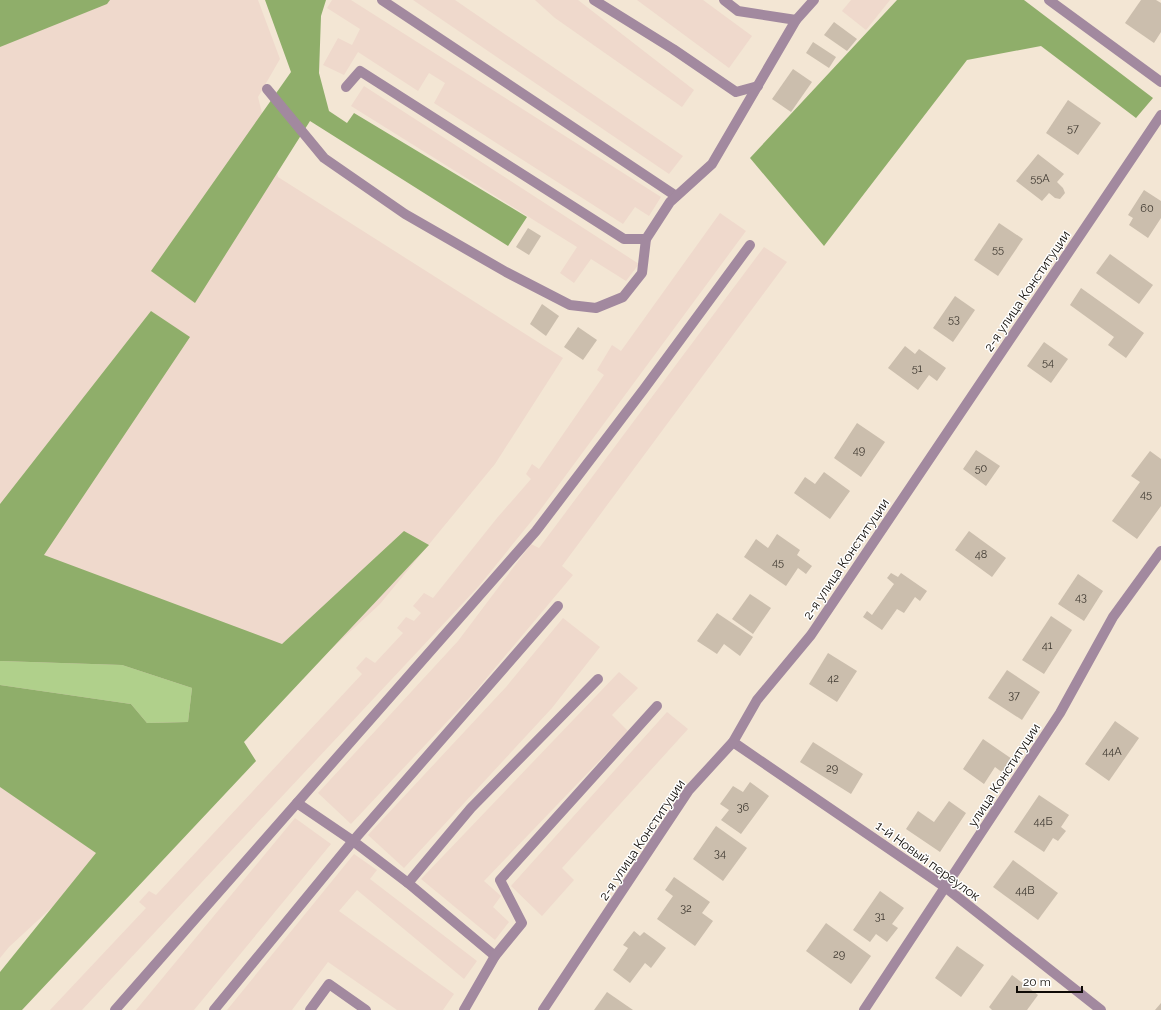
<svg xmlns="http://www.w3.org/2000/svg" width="1161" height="1010" font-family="Raleway,sans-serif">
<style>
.industrial{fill:#efd9cc}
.green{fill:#b0d08b}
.forest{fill:#8fae6a}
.building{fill:#cbbead}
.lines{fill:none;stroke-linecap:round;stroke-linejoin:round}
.lane{stroke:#a2899f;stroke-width:10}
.street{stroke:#a2899f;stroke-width:10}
.labels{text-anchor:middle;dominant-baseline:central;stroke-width:3;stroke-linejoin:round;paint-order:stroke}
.number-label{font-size:11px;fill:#3e3830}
.street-label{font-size:13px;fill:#0f0b06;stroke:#fff}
</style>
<rect width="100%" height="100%" fill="#f3e6d4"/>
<g class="industrial">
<polygon points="0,0 258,0 280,59 258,97 278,177 563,358 495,464 380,604 9,947 0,958"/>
<polygon points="332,0 351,0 661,197 649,216 635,207 623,224 434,103 445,83 429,73 418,91 358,52 344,75 323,65 338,38 352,45 360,29 327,8"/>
<polygon points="413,0 455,0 683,156 669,174"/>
<polygon points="535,0 578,0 694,90 682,107 555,18"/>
<polygon points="637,0 703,0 752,36 729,68"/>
<polygon points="851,0 890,0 866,30 842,11"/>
<polygon points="364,86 639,264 626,281 591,259 574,283 560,273 577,247 351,106"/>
<polygon points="720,213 746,231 538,513 479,586 82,1010 50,1010 146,908 139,902 149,891 156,895 362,674 356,668 366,657 375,663 403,633 397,628 406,617 414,621 421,613 413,606 424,593 433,598 497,518 531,479 526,474 532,464 539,469 604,375 597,370 612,345 621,351"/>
<polygon points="764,247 787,262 562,566 573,575 474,693 351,824 318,793 458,641 531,544 539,548"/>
<polygon points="563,618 600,647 552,708 404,868 368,835 506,687"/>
<polygon points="619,672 638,688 612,715 628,731 484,881 501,896 493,907 509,922 495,940 421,879"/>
<polygon points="667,712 688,729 562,868 574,880 542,916 511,886"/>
<polygon points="295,818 331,844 194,1010 136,1010"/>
<polygon points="354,854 377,870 370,879 477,961 464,979 357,890 339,911 454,994 443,1010 397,1010 328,962 292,1010 227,1010"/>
</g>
<polygon class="green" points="0,661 122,665 192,688 188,722 147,723 131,704 0,685"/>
<g class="forest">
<polygon points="0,0 110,0 107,4 0,47"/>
<polygon points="265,0 326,0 321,16 319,73 329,111 347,123 354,113 527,217 508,246 310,121 195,303 151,271 291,72"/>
<polygon points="897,0 1024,0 1153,98 1136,118 1041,46 967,60 824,246 750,158"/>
<polygon points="151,311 190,337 44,555 282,644 404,531 429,545 244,742 256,761 22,1010 0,1010 0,972 96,853 0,787 0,685 131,704 147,723 188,722 192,688 122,665 0,661 0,504"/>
</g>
<g class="building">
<polygon points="1141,0 1156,0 1161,3 1161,32 1154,43 1125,23"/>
<polygon points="834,22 857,39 847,51 824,35"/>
<polygon points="813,42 836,57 829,68 806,53"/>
<polygon points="793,69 812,82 791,112 772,99"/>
<polygon points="1068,100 1101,123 1078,155 1046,133"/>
<polygon points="1038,154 1064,174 1057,182 1063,188 1065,193 1060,199 1055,198 1049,193 1042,201 1016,181"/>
<polygon points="1144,190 1161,201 1161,218 1148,238 1129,225 1133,218 1128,215"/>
<polygon points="999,223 1023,239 998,276 974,260"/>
<polygon points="528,228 541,236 529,255 516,247"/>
<polygon points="1110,254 1153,285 1139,304 1096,273"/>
<polygon points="1081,288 1144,333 1126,358 1108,345 1114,337 1070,305"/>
<polygon points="955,296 975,310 953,342 933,328"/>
<polygon points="542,304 559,316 546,336 530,324"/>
<polygon points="578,327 597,340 583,360 564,347"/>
<polygon points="1044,342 1068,359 1051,383 1027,366"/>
<polygon points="905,346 915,354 919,349 946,368 937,381 929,375 918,390 888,368"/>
<polygon points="857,423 885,442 861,477 834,458"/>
<polygon points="976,450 1000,466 986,486 963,469"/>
<polygon points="1150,451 1161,459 1161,506 1137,539 1112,521 1140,482 1131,476"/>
<polygon points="824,472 850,491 830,519 794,493 805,477 815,484"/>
<polygon points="969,531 1006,558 992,577 955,550"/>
<polygon points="777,534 800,550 797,555 812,566 806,574 798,568 786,586 744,557 756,539 768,548"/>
<polygon points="891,573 898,577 901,573 927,591 920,601 915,597 904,613 897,609 882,630 863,617 867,611 872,615 894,584 887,578"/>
<polygon points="1078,574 1103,591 1084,621 1058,604"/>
<polygon points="750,594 771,608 753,634 732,619"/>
<polygon points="717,613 753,637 740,656 724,644 717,654 697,641"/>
<polygon points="1051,616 1072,630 1044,674 1022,660"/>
<polygon points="828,653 857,671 837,702 809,684"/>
<polygon points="1007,670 1040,692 1022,720 988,698"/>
<polygon points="1115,721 1139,738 1109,781 1085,764"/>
<polygon points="983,739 1012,759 1003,773 995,767 984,784 963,769"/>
<polygon points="813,742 863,774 851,794 800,762"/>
<polygon points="750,782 769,796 741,834 721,820 729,810 720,804 733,786 743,792"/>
<polygon points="1039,795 1069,815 1061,827 1066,831 1058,841 1053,838 1044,852 1014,832"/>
<polygon points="949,801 966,813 940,852 906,829 918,811 934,822"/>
<polygon points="716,826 747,848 723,881 693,859"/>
<polygon points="1013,860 1058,893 1038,920 993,887"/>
<polygon points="674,877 710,902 702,913 713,921 695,946 657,919 673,896 665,890"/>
<polygon points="880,891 904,908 892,924 898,928 887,942 876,934 870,942 853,930"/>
<polygon points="826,923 871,956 851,984 806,951"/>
<polygon points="634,931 640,936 644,932 666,948 651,968 645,963 630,983 613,970 628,948 623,945"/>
<polygon points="957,946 984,965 961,997 935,978"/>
<polygon points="1012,975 1038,995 1027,1010 992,1010 989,1007"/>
<polygon points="607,992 633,1010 594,1010"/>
<polygon points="1161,1003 1161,1010 1155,1010"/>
</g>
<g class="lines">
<g class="lane">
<polyline points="382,0 676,196"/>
<polyline points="594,0 673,49 736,92 758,86"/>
<polyline points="724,0 738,11 796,20"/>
<polyline points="346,87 360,71 624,239 646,239"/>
<polyline points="267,89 324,158 405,214 506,272 570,305 596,308 623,297 642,273 646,239 670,202 712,164 796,20 814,0"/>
<polyline points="297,803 353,841 408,883 495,956"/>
<polyline points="408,883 471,808 598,679"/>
<polyline points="115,1010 536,531 644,389 750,245"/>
<polyline points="214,1010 353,841 558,606"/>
<polyline points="310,1010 329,984 366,1010"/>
<polyline points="464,1010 495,956 522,923 500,880 657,706"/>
</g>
<g class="street">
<polyline points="1049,0 1161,82"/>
<polyline points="733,742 945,887 1101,1010"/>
<polyline points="543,1010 689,790 733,742 757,700 811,635 1161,115"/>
<polyline points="864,1010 1060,713 1113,617 1161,551"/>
</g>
</g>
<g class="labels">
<g class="number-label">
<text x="1073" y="128">57</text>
<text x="1040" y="178">55А</text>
<text x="1147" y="208">60</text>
<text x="998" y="249">55</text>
<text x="954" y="319">53</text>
<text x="1048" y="362">54</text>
<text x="917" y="368">51</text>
<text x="859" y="450">49</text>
<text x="981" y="468">50</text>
<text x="1146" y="494">45</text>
<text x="981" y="554">48</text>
<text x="778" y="562">45</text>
<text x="1081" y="597">43</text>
<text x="1047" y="645">41</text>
<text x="833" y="678">42</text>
<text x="1014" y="695">37</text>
<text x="1112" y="751">44А</text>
<text x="832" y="768">29</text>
<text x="743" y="807">36</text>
<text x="1043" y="821">44Б</text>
<text x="720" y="853">34</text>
<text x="1025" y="890">44В</text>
<text x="686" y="908">32</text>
<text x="880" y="916">31</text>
<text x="839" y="954">29</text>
</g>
<g class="street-label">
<text transform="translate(1027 291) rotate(-56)">2-я улица Конституции</text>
<text transform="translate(846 559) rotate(-56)">2-я улица Конституции</text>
<text transform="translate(1004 775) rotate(-57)">улица Конституции</text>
<text transform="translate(642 840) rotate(-56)">2-я улица Конституции</text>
<text transform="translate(928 861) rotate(36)">1-й Новый переулок</text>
</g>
</g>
<path d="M1017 986v6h65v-6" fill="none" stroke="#0f0b06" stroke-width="2"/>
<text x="1023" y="986" font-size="12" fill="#0f0b06" stroke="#ffffff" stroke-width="3" paint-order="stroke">20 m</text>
</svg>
